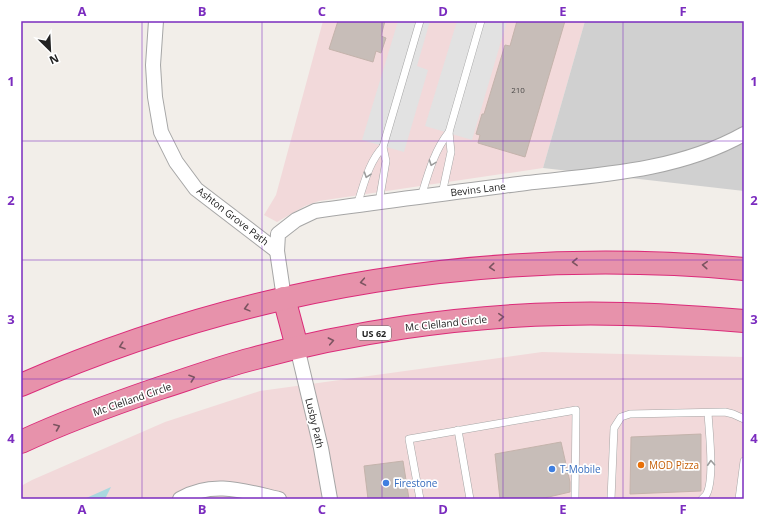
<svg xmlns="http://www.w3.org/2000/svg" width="765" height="520" font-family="'Open Sans',sans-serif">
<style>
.commercial{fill:#f2d9da}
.religious{fill:#d0d0d0}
.parking{fill:#e2e2e2}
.water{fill:#aad8df}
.building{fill:#c7bdb8;stroke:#c4b3ab}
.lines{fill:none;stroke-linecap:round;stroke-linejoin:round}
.lane-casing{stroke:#a6a6a6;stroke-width:8}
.street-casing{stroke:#a6a6a6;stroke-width:16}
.highway-casing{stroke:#db2b79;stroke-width:24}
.lane{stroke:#fff;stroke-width:7}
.street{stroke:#fff;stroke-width:14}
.highway{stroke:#e792ab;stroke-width:22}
.oneway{stroke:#9c9c9c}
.oneway2{stroke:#7b5460}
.grid{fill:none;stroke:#7b2cbf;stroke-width:1;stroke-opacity:0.55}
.food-dot{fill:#e8710a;stroke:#fff;stroke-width:1.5}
.shop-dot{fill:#3f7fe0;stroke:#fff;stroke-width:1.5}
.labels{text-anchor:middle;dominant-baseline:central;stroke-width:3.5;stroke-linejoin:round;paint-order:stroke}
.number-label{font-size:8px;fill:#4b4948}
.shield{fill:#fff;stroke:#646464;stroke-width:1}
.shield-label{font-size:9px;font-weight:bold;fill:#222}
.street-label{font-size:10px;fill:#222;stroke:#fff}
.food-label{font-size:10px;fill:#c56008;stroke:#fff;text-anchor:start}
.shop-label{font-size:10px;fill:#366cbe;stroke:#fff;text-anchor:start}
.neatline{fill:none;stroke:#7b2cbf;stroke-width:1.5}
.grid-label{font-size:13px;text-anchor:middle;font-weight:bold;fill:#7b2cbf}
</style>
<rect width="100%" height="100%" fill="#f2eee9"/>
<g class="commercial">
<polygon points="323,21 585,21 543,168 319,201 305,206 277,222 264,215 276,195"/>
<polygon points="542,352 744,357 744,499 21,499 21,486 32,480 165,422 260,391"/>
</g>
<polygon class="religious" points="585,21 744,21 744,191 543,168"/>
<g class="parking">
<polygon points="398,21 430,21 417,66 428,70 404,152 362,140"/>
<polygon points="457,21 507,21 472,140 425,126"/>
</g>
<polygon class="water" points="111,487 105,499 84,499"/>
<g class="building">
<polygon points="338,21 385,21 381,36 386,38 381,53 376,51 373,62 329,49"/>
<polygon points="517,21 565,21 525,157 478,143 480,135 476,134 482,114 484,114 505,45 510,46"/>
<polygon points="701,434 701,491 630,494 631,437"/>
<polygon points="561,442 570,482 570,492 540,499 500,499 495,454"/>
<polygon points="403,461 409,499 368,499 364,466"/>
</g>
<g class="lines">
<defs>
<g id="lane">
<polyline points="442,194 451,152 449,132 481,21"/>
<path d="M421,197C428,174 434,151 449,132"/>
<polyline points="379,202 386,161 383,147"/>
<path d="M357,205C364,185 368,163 383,147L420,21"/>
<polyline points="458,430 470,499"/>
<polyline points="420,499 409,439 576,410 575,499"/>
<polyline points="611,499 614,428 621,417 630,414 725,412 733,414 744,419"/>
<path d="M702,499C702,499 706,495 706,495C715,481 709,431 708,413"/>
<polyline points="739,499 744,461"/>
</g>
<g id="street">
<polyline points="156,21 153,65 155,97 161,132 176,162 196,189 277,251"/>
<path d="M284,298L277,251L278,234L296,220L315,211C385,201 456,192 526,183C600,175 678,171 744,134"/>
<polyline points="297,347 321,448 330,499"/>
<path d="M180,499C213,480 244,491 279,499"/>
</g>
<g id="highway">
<polyline points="284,298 297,347"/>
<path d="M21,385C250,285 495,246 744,269"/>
<path d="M21,442C66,421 113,404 160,388C191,378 221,367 252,359C350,332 461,316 562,314C623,312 683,316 744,321"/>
</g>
</defs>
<use href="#lane" class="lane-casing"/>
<use href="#street" class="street-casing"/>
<use href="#highway" class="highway-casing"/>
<use href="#lane" class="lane"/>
<use href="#street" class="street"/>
<use href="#highway" class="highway"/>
</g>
<defs><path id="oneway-chevron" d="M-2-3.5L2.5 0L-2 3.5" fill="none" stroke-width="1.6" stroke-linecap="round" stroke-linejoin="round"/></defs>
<g class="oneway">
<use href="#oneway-chevron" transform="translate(432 163) rotate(110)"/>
<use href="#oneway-chevron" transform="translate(367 175) rotate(109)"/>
<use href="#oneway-chevron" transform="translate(711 463) rotate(-93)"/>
</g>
<g class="oneway2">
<use href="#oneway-chevron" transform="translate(575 262) rotate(179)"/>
<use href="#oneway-chevron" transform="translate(705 265) rotate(-176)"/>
<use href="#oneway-chevron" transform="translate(492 267) rotate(175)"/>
<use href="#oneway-chevron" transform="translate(363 282) rotate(170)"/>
<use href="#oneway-chevron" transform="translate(247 308) rotate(165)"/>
<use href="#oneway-chevron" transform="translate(501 317) rotate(-4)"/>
<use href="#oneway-chevron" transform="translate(331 341) rotate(-11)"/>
<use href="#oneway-chevron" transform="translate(122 346) rotate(161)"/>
<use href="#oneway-chevron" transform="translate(192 378) rotate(-19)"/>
<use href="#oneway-chevron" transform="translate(57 427) rotate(-22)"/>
</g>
<path class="grid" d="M142,21V499M262,21V499M382,21V499M503,21V499M623,21V499M21,141H744M21,260H744M21,379H744"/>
<circle class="food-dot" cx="641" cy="465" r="4"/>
<g class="shop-dot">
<circle cx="552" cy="469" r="4"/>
<circle cx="386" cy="483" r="4"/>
</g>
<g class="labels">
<g class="number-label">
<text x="518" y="89">210</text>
</g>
<rect class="shield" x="357" y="326" width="34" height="14" rx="3"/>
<g class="shield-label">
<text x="374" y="333">US 62</text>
</g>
<g class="street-label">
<text transform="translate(478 189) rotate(-7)">Bevins Lane</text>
<text transform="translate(233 216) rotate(38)">Ashton Grove Path</text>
<text transform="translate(446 323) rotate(-6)">Mc Clelland Circle</text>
<text transform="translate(132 399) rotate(-19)">Mc Clelland Circle</text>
<text transform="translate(315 423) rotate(77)">Lusby Path</text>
</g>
<g class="food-label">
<text x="649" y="465">MOD Pizza</text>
</g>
<g class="shop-label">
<text x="560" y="469">T-Mobile</text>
<text x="394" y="483">Firestone</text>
</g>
</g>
<rect width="765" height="520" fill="none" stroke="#ffffff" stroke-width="44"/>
<g transform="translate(50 50) rotate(156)" stroke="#ffffff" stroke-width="3" paint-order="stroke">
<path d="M0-3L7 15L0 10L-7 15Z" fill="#222222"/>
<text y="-6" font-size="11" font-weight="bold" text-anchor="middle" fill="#222222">N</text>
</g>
<rect x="22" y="22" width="721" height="476" class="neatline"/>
<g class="grid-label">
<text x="82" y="16">A</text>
<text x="202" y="16">B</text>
<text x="322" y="16">C</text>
<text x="443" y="16">D</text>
<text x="563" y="16">E</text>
<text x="683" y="16">F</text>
<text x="11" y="86">1</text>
<text x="754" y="86">1</text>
<text x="11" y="205">2</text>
<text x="754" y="205">2</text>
<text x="11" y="324">3</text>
<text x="754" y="324">3</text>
<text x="11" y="443">4</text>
<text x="754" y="443">4</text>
<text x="82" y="514">A</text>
<text x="202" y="514">B</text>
<text x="322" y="514">C</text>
<text x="443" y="514">D</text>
<text x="563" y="514">E</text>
<text x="683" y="514">F</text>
</g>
</svg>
